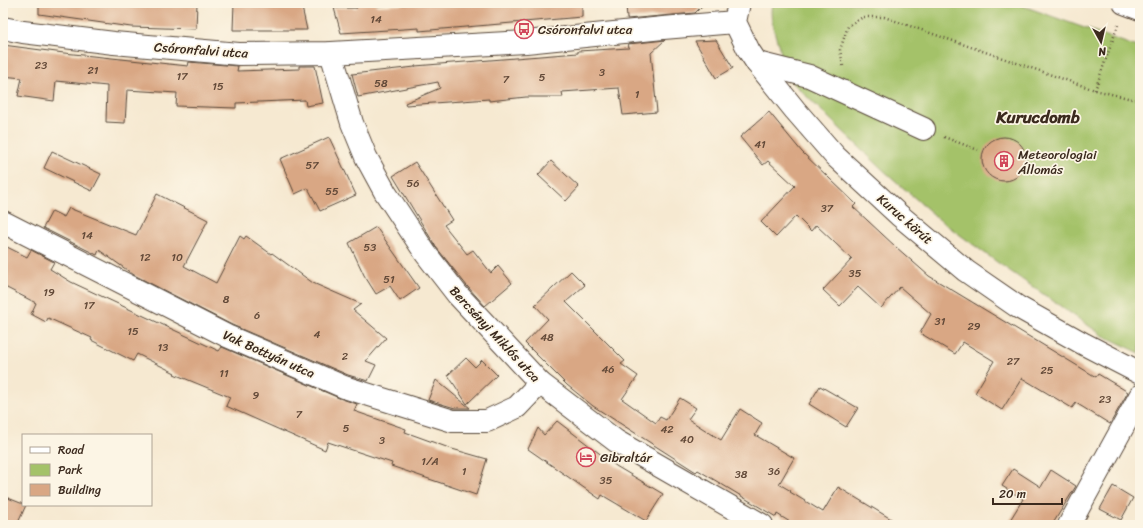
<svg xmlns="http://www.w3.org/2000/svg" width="1143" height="528" font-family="Sriracha,sans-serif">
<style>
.green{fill:#a4c269;stroke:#707644}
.building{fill:#d9a784}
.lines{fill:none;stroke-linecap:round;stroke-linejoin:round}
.street-casing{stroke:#574739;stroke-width:24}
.path{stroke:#574739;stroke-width:2.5;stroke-dasharray:1 3;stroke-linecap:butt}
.street{stroke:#fff;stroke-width:22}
.labels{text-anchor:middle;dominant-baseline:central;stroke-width:3.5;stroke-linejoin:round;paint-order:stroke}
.number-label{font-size:11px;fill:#624938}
.poi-label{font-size:13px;fill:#3b2a1e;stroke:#fcf5e5;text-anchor:start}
.street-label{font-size:13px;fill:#3b2a1e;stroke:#fcf5e5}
.district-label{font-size:17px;font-weight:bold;fill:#3b2a1e;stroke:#fcf5e5}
</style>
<rect width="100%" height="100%" fill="#fcf5e5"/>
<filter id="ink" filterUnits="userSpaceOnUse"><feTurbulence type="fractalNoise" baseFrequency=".025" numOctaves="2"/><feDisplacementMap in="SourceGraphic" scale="8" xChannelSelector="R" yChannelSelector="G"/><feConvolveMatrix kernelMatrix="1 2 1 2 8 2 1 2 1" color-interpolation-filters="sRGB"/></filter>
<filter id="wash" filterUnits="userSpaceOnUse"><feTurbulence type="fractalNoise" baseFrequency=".012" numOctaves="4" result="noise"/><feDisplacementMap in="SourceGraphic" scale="16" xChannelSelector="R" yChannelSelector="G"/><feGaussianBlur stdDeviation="0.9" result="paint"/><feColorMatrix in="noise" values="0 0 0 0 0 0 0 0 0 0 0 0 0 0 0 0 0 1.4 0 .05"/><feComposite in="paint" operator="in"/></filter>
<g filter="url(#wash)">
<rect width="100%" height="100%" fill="#f6e9d1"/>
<path class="green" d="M773,3H1015L1140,48V353L1102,335L997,262L941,221L882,169L768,59L781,53C777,40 767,14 773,3Z"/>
<g id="blocks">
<g class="building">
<polygon points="39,3 197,3 196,29 131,27 39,14"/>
<polygon points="234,3 301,3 307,30 233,30"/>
<polygon points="357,3 376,3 377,6 418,4 417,3 582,3 582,17 419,31 419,28 341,33 334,8 357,8"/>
<polygon points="626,3 705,3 695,13 627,19"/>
<polygon points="665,40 651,53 657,112 623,115 619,88 562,92 563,97 526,97 489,101 489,99 406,105 405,103 440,88 438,82 358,97 352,74 415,67 415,66 578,53 578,51 629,48 628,44"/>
<polygon points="716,40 733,68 716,78 695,41"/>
<polygon points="3,45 64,53 188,66 189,62 238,66 237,71 299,69 299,66 315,66 323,103 306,106 305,100 236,103 236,108 176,106 177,93 127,90 125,123 106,122 107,86 56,81 54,101 18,96 22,78 3,76"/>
<polygon points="769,112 802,152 856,204 853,207 896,247 929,276 1096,377 1098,374 1128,392 1110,424 1076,403 1072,408 1022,378 1002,410 975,393 994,361 963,342 955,354 920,333 931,314 900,287 881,308 858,287 840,306 823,290 852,259 816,225 811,231 796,216 776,237 761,222 795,186 768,161 763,165 740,137"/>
<polygon points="329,137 356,195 320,211 308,188 295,194 280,159"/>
<circle cx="1004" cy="159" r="22"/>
<polygon points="52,151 101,174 92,191 44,168"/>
<polygon points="551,161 579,187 566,201 538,175"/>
<polygon points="415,162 452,220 444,225 467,254 473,250 491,273 498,266 512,283 485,306 467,286 436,247 393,176"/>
<polygon points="157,194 208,220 184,266 216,283 240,236 244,239 246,236 271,254 272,253 313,283 361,304 353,310 386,338 366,361 376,365 368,381 348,375 232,325 134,275 99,250 97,255 43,228 52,211 64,217 69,208 136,235"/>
<polygon points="376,227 419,288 400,301 390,286 376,294 364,275 349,243"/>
<polygon points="3,245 27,257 31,250 54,262 50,269 71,282 219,351 222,347 339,398 357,404 354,411 406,429 405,432 452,449 487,459 476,495 391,466 392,463 328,442 325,450 226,406 230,397 174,374 175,373 137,354 133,361 91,340 92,338 48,318 46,322 31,314 36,303 3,286"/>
<polygon points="571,271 585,285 566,302 625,361 621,364 638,376 622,399 656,423 660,417 666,420 680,398 696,408 688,419 721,440 740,409 762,423 755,435 794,458 779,484 791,491 790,492 823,512 838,487 901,525 795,525 777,514 776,517 698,470 696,472 593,406 567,385 525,343 548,319 535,305"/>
<polygon points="466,358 475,367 482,360 497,375 467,404 448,375"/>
<polygon points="436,380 470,408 455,408 428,400"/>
<polygon points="820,386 858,408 846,427 809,404"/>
<polygon points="557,421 616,466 663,494 646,521 602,495 600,499 528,449 538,428 544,435"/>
<polygon points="1013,469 1041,487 1051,470 1076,486 1052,525 1007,525 1023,499 1002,486"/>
<polygon points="1113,486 1133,498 1121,520 1100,509"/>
<polygon points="3,496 23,504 23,505 26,505 17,525 3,525"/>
</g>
</g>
</g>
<g filter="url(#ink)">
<use href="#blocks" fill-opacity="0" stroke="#574739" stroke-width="1"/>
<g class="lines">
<defs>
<g id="street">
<polyline points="739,3 735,22 749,51 757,63 795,110 835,156 899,215 966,271 1018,307 1084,344 1140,373"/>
<polyline points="1124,3 1140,9"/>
<polyline points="3,28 23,32 114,43 239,54 331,53 526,42 663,28 735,22"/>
<polyline points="331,53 352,123 366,157 385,192 426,254 457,294 540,383 616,441 762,525"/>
<polyline points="757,63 809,76 924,129"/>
<polyline points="3,222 227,336 344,387 453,421 487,421 517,407 540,383"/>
<polyline points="1069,525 1140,396"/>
</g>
</defs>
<use href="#street" class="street-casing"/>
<g class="path">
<polyline points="843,66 840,50 848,26 863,17 884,17 1095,90 1140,101"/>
<polyline points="1095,90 1118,25"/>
<polyline points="944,137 978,150"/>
<polyline points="1138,347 1140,338"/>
</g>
<use href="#street" class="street"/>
</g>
</g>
<defs>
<symbol id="bus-ring" viewBox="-11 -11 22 22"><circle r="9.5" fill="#fcf5e5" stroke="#d1495b" stroke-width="1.5"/><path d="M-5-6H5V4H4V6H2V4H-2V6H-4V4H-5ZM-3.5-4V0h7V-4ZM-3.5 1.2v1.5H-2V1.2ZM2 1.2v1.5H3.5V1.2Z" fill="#d1495b"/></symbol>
<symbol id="building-ring" viewBox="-11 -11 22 22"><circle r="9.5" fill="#fcf5e5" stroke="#d1495b" stroke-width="1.5"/><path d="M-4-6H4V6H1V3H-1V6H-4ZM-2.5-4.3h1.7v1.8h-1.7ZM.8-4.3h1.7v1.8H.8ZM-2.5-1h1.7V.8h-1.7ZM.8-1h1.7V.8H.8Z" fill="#d1495b"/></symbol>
<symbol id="hotel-ring" viewBox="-11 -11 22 22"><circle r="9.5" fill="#fcf5e5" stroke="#d1495b" stroke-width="1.5"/><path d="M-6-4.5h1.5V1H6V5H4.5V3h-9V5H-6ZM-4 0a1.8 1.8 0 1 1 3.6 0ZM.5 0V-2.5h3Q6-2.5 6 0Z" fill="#d1495b"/></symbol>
</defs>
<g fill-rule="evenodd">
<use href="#bus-ring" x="513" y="18" width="22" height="22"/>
<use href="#building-ring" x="993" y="150" width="22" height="22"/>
<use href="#hotel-ring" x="575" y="446" width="22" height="22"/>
</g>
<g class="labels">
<g class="number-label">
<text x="376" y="19">14</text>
<text x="41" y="65">23</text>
<text x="93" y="70">21</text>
<text x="602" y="72">3</text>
<text x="182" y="76">17</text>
<text x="542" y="77">5</text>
<text x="506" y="79">7</text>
<text x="381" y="83">58</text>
<text x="218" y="86">15</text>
<text x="637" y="94">1</text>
<text x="760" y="144">41</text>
<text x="312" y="165">57</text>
<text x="413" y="183">56</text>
<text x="332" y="191">55</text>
<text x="827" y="208">37</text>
<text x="87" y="235">14</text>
<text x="370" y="247">53</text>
<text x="145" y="257">12</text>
<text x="177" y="257">10</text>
<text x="855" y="273">35</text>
<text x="389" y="279">51</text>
<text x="49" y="292">19</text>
<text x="226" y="299">8</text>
<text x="89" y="305">17</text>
<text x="257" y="315">6</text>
<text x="940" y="321">31</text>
<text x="974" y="326">29</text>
<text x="133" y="331">15</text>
<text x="317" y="334">4</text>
<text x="547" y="337">48</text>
<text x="163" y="347">13</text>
<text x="345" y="356">2</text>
<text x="1013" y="361">27</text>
<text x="608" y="369">46</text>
<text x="1047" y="370">25</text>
<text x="224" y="373">11</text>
<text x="256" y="395">9</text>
<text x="1105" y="399">23</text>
<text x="299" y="414">7</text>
<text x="346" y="428">5</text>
<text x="667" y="429">42</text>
<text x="687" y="439">40</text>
<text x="382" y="440">3</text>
<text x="430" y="461">1/A</text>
<text x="464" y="471">1</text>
<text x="774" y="471">36</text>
<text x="741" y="474">38</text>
<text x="606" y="480">35</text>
</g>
<g class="poi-label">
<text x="538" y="29">Csóronfalvi utca</text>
<text x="1018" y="154">Meteorologiai<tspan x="1018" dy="15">Állomás</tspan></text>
<text x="600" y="457">Gibraltár</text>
</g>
<g class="street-label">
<text transform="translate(201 50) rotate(4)">Csóronfalvi utca</text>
<text transform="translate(905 219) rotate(41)">Kuruc körút</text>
<text transform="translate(495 334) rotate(47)">Bercsényi Miklós utca</text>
<text transform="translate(269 354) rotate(24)">Vak Bottyán utca</text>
</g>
<g class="district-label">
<text x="1038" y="117">Kurucdomb</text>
</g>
</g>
<rect width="1143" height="528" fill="none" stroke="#fcf5e5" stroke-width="16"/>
<rect x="22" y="434" width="130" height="72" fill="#fcf5e5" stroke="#afa495"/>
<rect x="30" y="447" width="20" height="6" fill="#ffffff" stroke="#afa495"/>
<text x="58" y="454" font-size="12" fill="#3b2a1e">Road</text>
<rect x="30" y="464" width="20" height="12" fill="#a4c269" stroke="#afa495"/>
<text x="58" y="474" font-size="12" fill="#3b2a1e">Park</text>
<rect x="30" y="484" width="20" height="12" fill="#d9a784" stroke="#afa495"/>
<text x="58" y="494" font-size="12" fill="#3b2a1e">Building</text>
<g transform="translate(1101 42) rotate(172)" stroke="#fcf5e5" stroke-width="3" paint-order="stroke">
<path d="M0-3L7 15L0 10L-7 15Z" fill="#3b2a1e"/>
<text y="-6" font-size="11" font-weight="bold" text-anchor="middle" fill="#3b2a1e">N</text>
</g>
<path d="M993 498v6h69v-6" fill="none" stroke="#3b2a1e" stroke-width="2"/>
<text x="999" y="498" font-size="12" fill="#3b2a1e" stroke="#fcf5e5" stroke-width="3" paint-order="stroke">20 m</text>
</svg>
